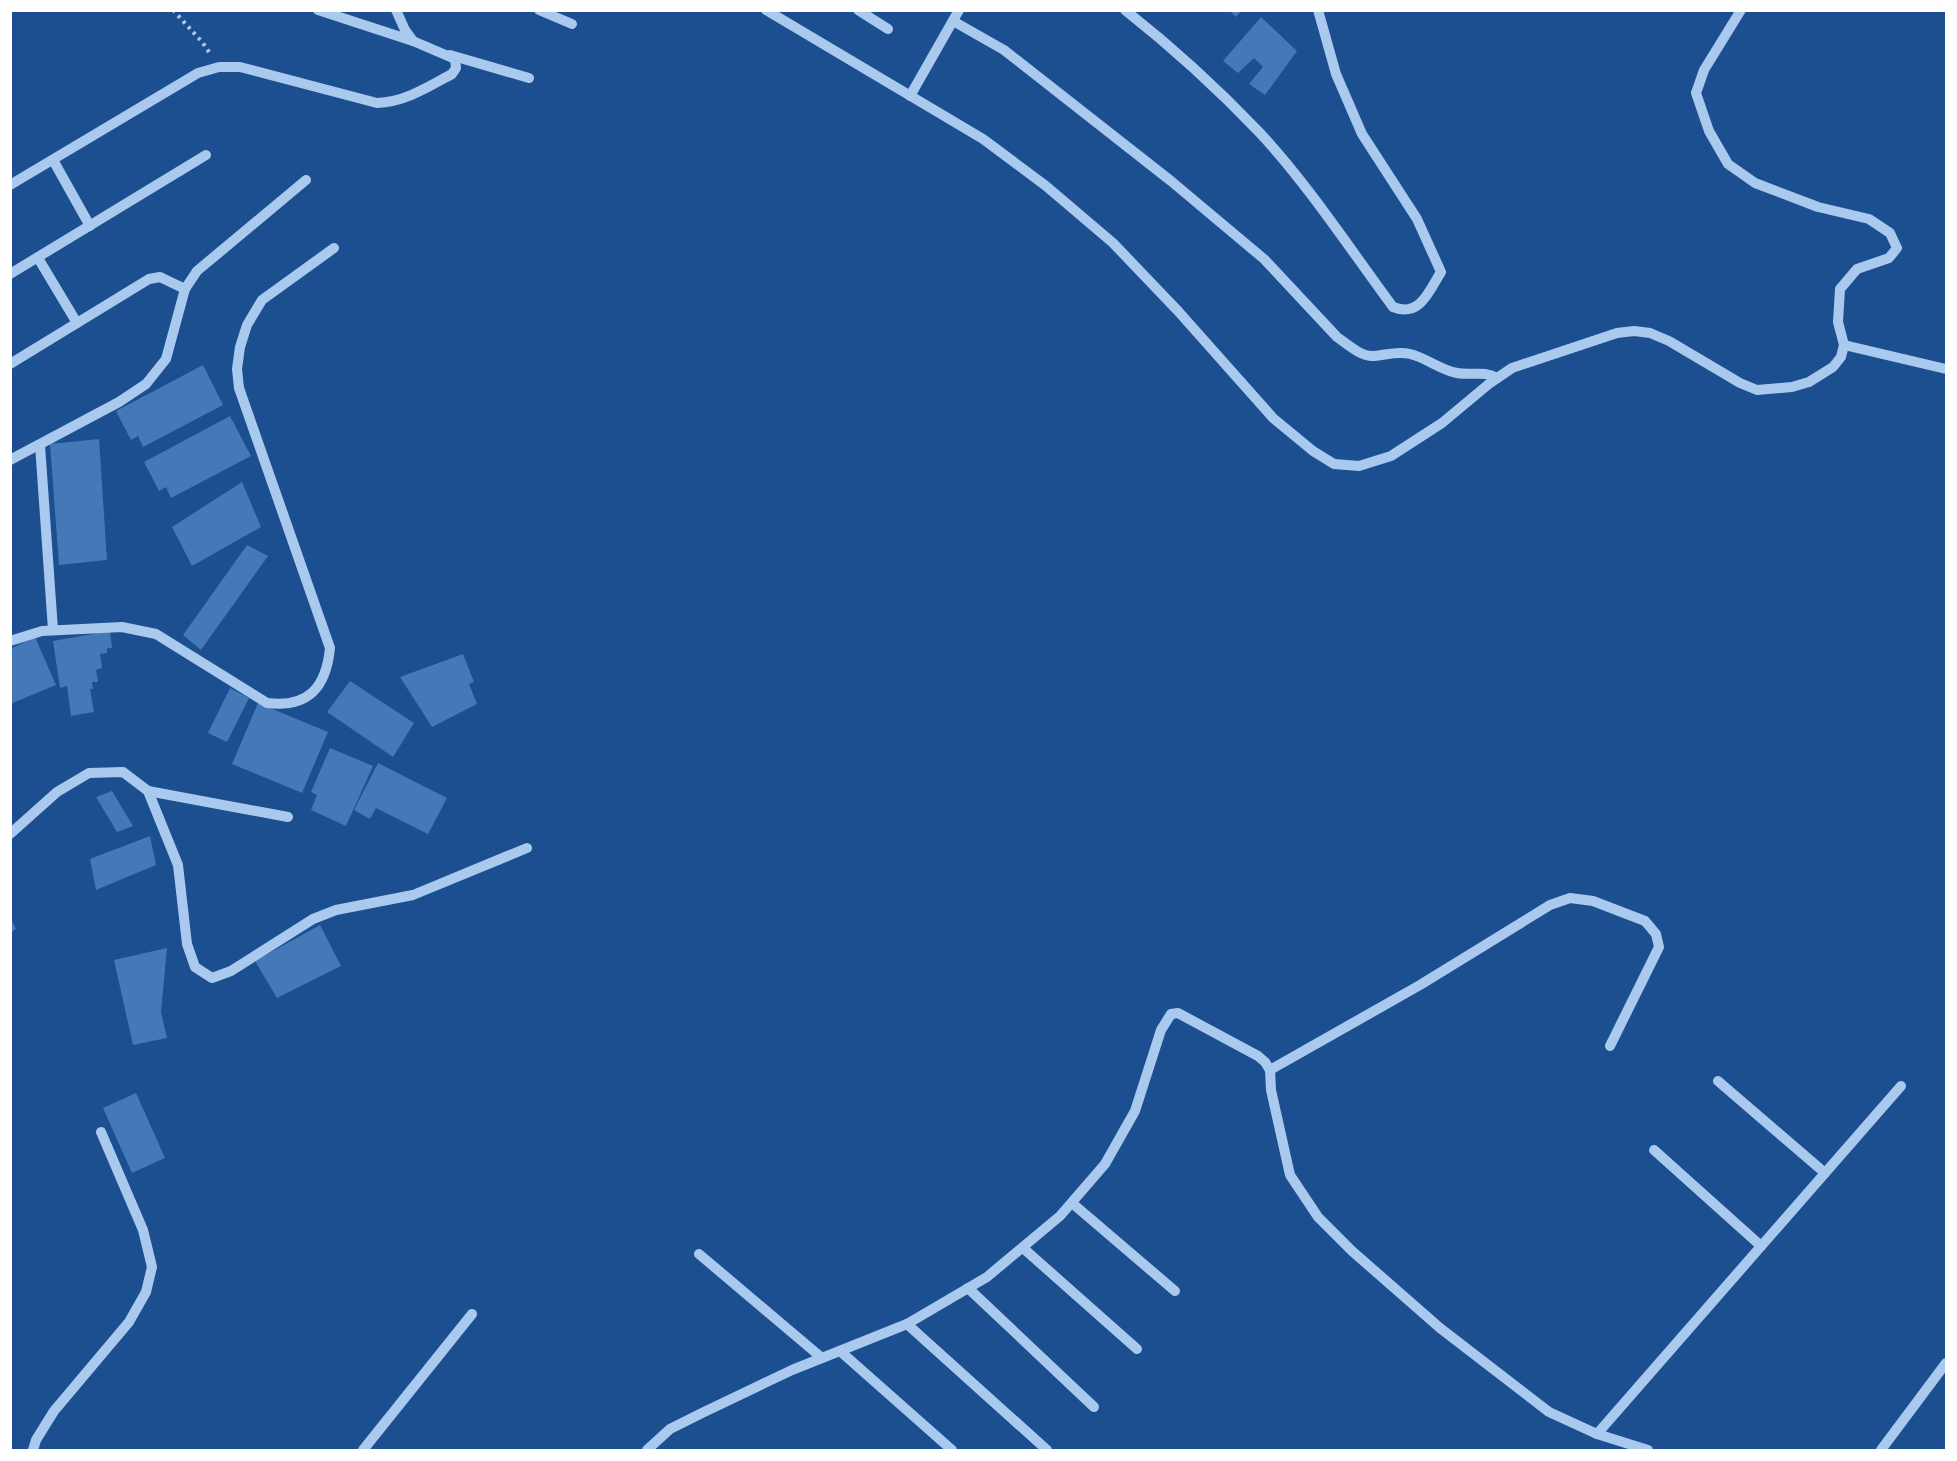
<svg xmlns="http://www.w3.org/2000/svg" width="1957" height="1461" font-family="'PT Sans',sans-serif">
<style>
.building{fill:#4478b7}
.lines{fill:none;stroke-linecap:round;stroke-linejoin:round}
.path{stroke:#a9c9ee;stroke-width:4;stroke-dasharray:3 4.5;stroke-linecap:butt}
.minor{stroke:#a9c9ee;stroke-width:10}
</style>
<rect width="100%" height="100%" fill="#1b4f8f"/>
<g class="building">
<polygon points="1229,10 1242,10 1236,17"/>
<polygon points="1261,17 1297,51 1265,95 1249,84 1263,67 1254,58 1238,73 1223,61"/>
<polygon points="203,365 223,405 143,447 138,436 131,440 116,411"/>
<polygon points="230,416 251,456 171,498 166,487 159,491 144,462"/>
<polygon points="99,439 107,560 59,565 50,444"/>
<polygon points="242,482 261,527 192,566 172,527"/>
<polygon points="247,545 268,556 201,650 183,635"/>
<polygon points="110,631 112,648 107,648 107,653 100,654 102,668 96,670 98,682 92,682 93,689 90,689 94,712 71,716 67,686 60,688 53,641"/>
<polygon points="35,637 56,685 10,704 10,649"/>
<polygon points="463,654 474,682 469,684 477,704 432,727 400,677"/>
<polygon points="350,681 414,723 393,757 327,712"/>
<polygon points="230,688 249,698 227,742 208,733"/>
<polygon points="258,703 328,732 302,793 232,764"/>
<polygon points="330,748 373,766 346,826 311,810 317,795 311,792"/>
<polygon points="378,763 447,798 428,834 376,808 370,819 354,810"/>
<polygon points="112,791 133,826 117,832 96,797"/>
<polygon points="150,836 156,865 96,890 90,859"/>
<polygon points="10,917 16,929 10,933"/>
<polygon points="320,925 341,966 277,998 255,961"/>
<polygon points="167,948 161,1012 167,1038 133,1045 114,960"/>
<polygon points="136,1093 165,1158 132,1173 103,1108"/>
</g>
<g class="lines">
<polyline class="path" points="173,10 203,43 211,55"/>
<g class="minor">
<polyline points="318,10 413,41"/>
<polyline points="539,10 572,24"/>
<polyline points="766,10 983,139 1046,186 1113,243 1178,311 1273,418 1313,451 1334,464 1359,466 1391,456 1442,423 1490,383 1512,368 1617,333 1634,331 1650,333 1669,341 1740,383 1757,390 1792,387 1809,382 1833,367 1841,357 1844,345 1838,322 1840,289 1857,269 1889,258 1897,248 1890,233 1869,219 1818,207 1755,183 1728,164 1709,131 1696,93 1704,70 1741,10"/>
<polyline points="858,10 888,29"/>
<path d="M1125,10C1172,47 1218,89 1260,133C1309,186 1350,249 1393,307C1420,318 1429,291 1441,272L1417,219L1362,134L1336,74L1318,10"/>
<path d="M953,21L1004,50L1171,181L1264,259L1337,337C1347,344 1361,357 1374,356C1386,355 1398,351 1410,354C1427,358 1440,370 1457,373C1471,376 1484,370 1497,378"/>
<polyline points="450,55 529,78"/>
<polyline points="910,96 959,10"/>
<polyline points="53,160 90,226"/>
<path d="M10,185L198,73L219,67H240L377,103C405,102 428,87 452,74L456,68L455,59L413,41L405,30L396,10"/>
<polyline points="38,258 77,323"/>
<polyline points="10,274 206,155"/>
<polyline points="1844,345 1946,369"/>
<polyline points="10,364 149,279 160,277 185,289"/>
<polyline points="40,445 53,630"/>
<polyline points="10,460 119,402 146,384 166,359 185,289 197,271 306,180"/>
<path d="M10,641L42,631L122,627L156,634L267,703C308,708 326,688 330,648L239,388L237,369L240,347L247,325L262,300L334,248"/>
<polyline points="148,791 288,817"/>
<polyline points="10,834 57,792 89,773 123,772 148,791 178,865 187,944 195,967 212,978 231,971 313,919 336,910 413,895 527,848"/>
<polyline points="1270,1070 1420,985 1550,905 1570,898 1593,901 1645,921 1656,934 1659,947 1610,1046"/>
<polyline points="1718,1081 1825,1173"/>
<polyline points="1654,1150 1761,1246"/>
<polyline points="1072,1203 1175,1291"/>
<polyline points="1023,1248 1137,1349"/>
<polyline points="699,1254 822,1358"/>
<polyline points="968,1288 1094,1407"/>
<polyline points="907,1324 1047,1450"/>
<polyline points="840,1351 952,1450"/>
<polyline points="1597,1434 1901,1086"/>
<polyline points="33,1450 36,1440 54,1411 129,1322 146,1292 152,1267 143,1230 101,1132"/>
<polyline points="363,1450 472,1314"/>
<polyline points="647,1450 670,1429 702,1413 792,1370 907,1324 987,1277 1060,1216 1105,1164 1135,1111 1161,1030 1171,1014 1178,1013 1258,1056 1265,1062 1270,1070 1271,1090 1290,1175 1318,1217 1352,1251 1440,1328 1549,1412 1597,1434 1648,1450"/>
<polyline points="1881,1450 1946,1363"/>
</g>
</g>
<rect width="1957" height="1461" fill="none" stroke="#ffffff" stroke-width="24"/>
</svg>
